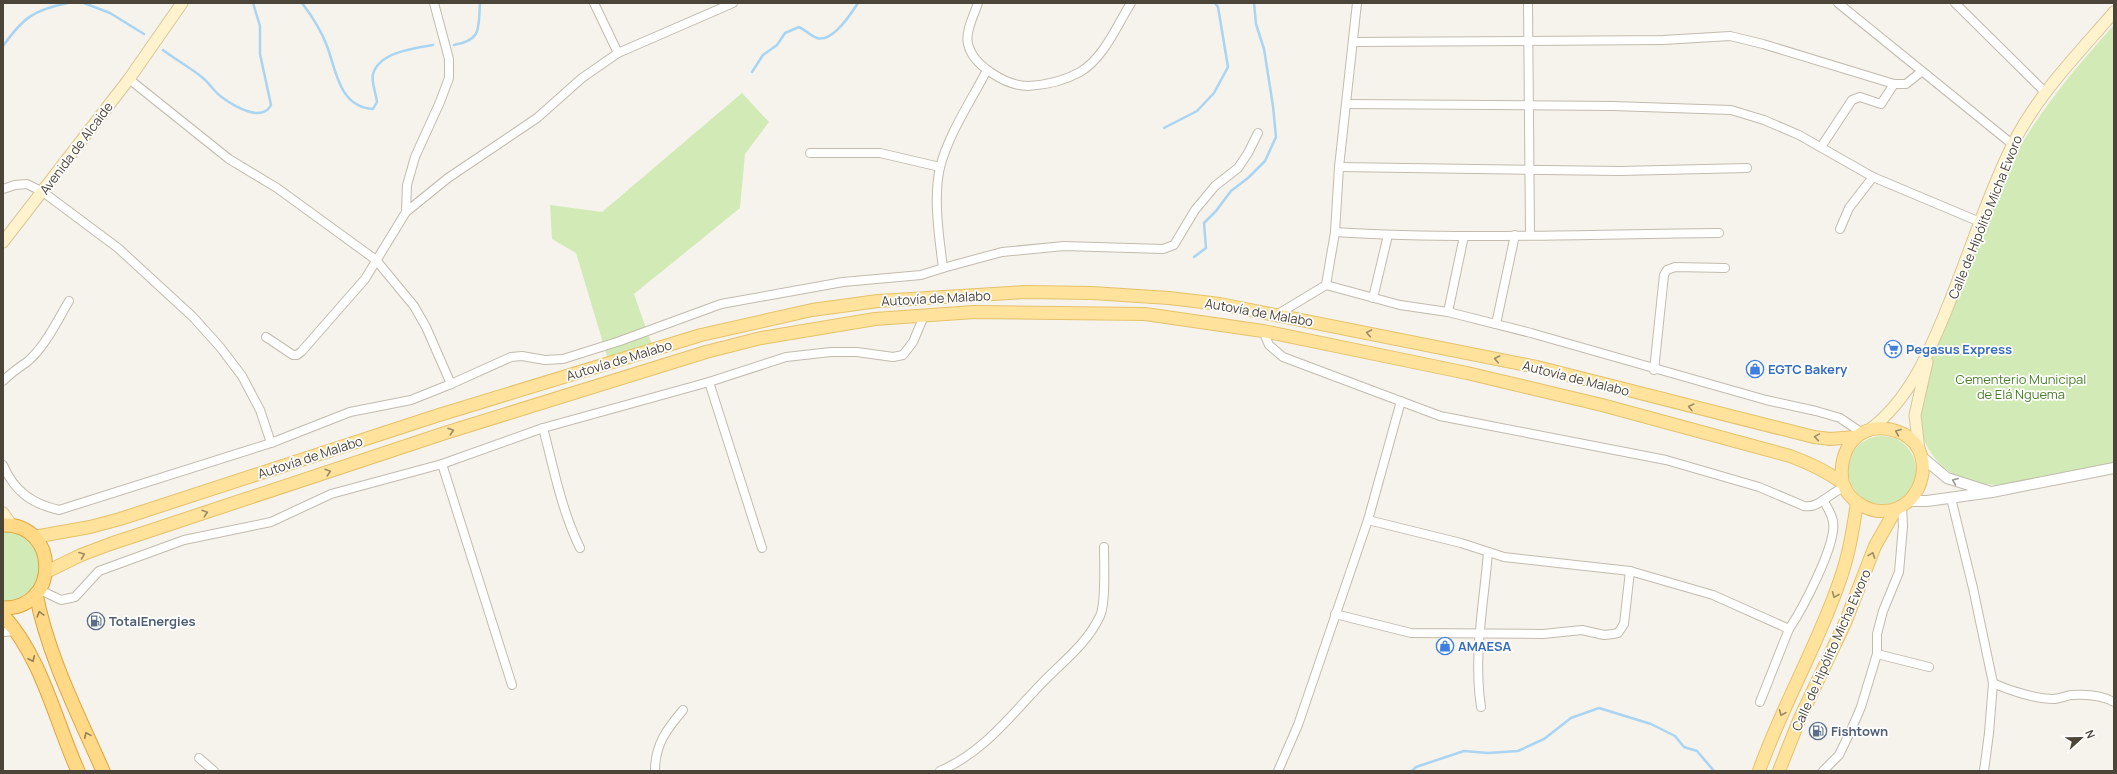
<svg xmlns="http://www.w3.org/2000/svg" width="2117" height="774" font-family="Manrope,sans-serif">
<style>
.green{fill:#d2eab5}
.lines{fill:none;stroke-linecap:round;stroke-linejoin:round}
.stream{stroke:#a9d4f2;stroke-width:2.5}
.minor-casing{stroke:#c2bbae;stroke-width:10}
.tertiary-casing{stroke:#c2bbae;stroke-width:12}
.secondary-casing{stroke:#d6c79b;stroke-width:13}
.primary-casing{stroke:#e6c16a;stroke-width:14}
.trunk-casing{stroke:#e0a43c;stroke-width:15}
.minor{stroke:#fff;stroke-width:8}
.tertiary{stroke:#fff;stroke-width:10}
.secondary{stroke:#fff3cd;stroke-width:11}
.primary{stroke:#ffe39c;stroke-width:12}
.trunk{stroke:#ffd985;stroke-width:13}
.oneway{stroke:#9c8c66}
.oneway2{stroke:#9c9892}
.oneway3{stroke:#938057}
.labels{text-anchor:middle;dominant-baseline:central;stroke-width:3.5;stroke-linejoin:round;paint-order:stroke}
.street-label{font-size:13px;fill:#4b4439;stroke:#fff}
.shop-label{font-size:13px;font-weight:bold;fill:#366cbe;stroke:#fff;text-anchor:start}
.park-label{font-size:13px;fill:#4a7f2a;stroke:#fff}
.service-label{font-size:13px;font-weight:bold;fill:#4e5e75;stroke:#fff;text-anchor:start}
</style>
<rect width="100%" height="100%" fill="#f6f3ec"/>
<g class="green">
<path d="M2114,25V463L1999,485C1969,484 1943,475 1928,448C1925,442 1920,433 1919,426C1917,371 1950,313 1970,263C1985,226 1998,187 2017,152C2044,105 2078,65 2114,25Z"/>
<polygon points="742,93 769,122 745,154 740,208 634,294 655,354 610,366 576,253 552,239 550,205 602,212"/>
<circle cx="1882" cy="470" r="34"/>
<polygon points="3,530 22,534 38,550 41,572 31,592 18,600 3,602"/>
</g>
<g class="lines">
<g class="stream">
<polyline points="84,3 110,13 144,34"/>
<path d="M302,3C312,16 321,30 327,46C336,70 339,107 373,109L377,102C376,93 371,82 373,74C379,52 415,48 433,45"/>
<path d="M454,45C483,40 478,27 480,3"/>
<path d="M3,46C23,18 33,10 68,3"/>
<path d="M163,50C176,60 191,68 203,78C210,84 215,93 223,98C234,106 262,123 271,105L260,54V26L253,3"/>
<path d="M752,72L763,55L777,45L785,33L799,27C806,30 810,36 817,38C832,43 851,14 858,3"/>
<polyline points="1164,128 1197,111 1214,93 1228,67 1218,7 1215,3"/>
<polyline points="1194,257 1206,248 1204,223 1216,211 1231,191 1248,178 1265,161 1276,137 1273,106 1264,49 1256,24 1254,3"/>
<polyline points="1412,771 1416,767 1464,751 1488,753 1518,751 1544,739 1571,718 1599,708 1651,724 1675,736 1684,747 1697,751 1714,771"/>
</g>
<defs>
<g id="minor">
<polyline points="594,3 618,53"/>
<path d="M978,3C974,15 965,32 968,44C973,66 1007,86 1028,86C1046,85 1064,81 1080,72C1104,58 1117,25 1131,3"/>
<polyline points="1357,3 1339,167 1335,232 1326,285 1400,305 1448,312 1531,333 1766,400 1816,411 1840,418 1862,433"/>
<polyline points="1528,3 1530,235"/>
<polyline points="1838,3 2012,144"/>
<polyline points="1955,3 2046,93"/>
<polyline points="1353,42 1663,40 1730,36 1763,44 1894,84 1906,84 1921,72"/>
<polyline points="1346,104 1613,106 1731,110 1764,120 1799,135 1873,177 1980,222"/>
<polyline points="1821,147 1852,100 1860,97 1881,104 1894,84"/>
<polyline points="810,153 880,153 940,167"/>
<polyline points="1339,167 1620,171 1747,168"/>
<polyline points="3,189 15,185 27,184 43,192 118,248 193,317 220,347 242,376 260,410 271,443"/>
<polyline points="406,212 448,178 537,118 582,78 618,53 733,3"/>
<polyline points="1840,229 1849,208 1873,177"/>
<path d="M1335,232C1463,240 1591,234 1719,233"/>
<polyline points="943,268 1002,252 1064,246 1163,249 1174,245 1195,210 1215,186 1238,168 1248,153 1258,133"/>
<polyline points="1373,298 1388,235"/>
<polyline points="1448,312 1464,236"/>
<polyline points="1278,314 1326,285"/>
<polyline points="1496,324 1515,235"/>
<path d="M1263,331L1269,345L1283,357L1440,416L1666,460L1759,487L1804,506C1819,509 1830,492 1845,487"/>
<polyline points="266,337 293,355 297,355 302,351 365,279 406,212 407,185 415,157 440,102 449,78 449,59 434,3"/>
<polyline points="1654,370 1664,275 1667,270 1675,267 1725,268"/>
<path d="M3,381C10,374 18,368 27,362C45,347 57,321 69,301"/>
<polyline points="709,382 762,548"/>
<path d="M451,384L511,357L522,356L545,360L563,359L620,341L721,304L843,282L921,275L943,268C939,236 933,199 940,167C949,133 971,101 987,70"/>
<path d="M543,428C554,469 561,509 580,548"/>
<polyline points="442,464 512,685"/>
<path d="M3,465C14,491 32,504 59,510L271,443L350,412L411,400L451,384L426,327L414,306L376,260L277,188L229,159L129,79"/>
<polyline points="1951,498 1973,588 1993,683 1989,733 1984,771"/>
<path d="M1368,520L1461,543L1504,557L1630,571L1713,595L1789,629C1802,610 1837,544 1833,522C1832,514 1827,507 1823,500"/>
<polyline points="40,590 61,600 75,597 99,571 184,540 271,522 331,494 442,464 543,428 709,382 786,357 831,352 857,352 893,357 903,355 913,342 924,316"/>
<polyline points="1335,614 1411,633 1543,634 1582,630 1604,635 1613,634 1618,633 1624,624 1630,571"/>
<polyline points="3,632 16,631"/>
<polyline points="1877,654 1929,667"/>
<path d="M1993,683C2008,690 2036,699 2053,699C2059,699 2065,696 2071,695C2085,694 2102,695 2114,702"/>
<polyline points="1760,702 1789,629"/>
<path d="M1481,707C1473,656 1484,603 1488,552"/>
<polyline points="199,758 214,771"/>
<path d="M655,771C655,744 667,729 683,710"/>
<path d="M940,771C986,751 1012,713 1047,678C1067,658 1087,643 1100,616C1106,604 1104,563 1104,547"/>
<polyline points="1278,771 1298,725 1368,520 1401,401"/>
<polyline points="1823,771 1839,755 1852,728 1861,707 1877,654 1877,634 1883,611 1899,572 1903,526 1902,506"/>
</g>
<g id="tertiary">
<polyline points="1922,457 1947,478 1988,491"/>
<polyline points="1910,501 1927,501 1992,492 2114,468"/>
</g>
<g id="secondary">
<polyline points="3,242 129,79 182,3"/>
<path d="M1869,430C1911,399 1931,348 1950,301C1971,249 1988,194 2013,144C2037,95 2079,53 2114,12"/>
<polyline points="1919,450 1915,415 1927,362"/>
<polyline points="3,513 12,526"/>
</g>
<g id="primary">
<polyline points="34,537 90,527 120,519 439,415 701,335 812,310 878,301 1025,292 1092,293 1169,298 1220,304 1537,367 1814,437 1830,439 1856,437"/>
<path d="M46,572L81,555L110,544L445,433L706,352L761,338L875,319L974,312L1145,314L1263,331L1467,373L1602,405L1790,456C1809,463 1825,470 1841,482C1845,485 1845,488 1847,492C1855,503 1870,512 1883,511C1927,510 1939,444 1896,431C1859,419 1836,450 1843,484"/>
<path d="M1759,771C1782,706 1818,645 1840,580C1849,555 1853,529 1857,503"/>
<polyline points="1779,771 1800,718 1845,623 1875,546 1896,509"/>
</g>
<g id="trunk">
<path d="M3,525C59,523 61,609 3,608"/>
<path d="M36,594C48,656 78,714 103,771"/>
<path d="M3,615C42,658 55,720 78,771"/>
</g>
</defs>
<use href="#minor" class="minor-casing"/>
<use href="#tertiary" class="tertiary-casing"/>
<use href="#secondary" class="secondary-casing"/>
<use href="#primary" class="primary-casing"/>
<use href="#trunk" class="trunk-casing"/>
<use href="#minor" class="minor"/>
<use href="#tertiary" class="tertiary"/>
<use href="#secondary" class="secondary"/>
<use href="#primary" class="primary"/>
<use href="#trunk" class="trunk"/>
</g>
<defs><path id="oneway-chevron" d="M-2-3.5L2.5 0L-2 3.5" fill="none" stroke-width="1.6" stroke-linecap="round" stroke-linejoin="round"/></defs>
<g class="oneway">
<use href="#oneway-chevron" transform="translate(1369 333) rotate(-169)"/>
<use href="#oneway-chevron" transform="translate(1497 359) rotate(-168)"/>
<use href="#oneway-chevron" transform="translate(1691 407) rotate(-166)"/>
<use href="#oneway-chevron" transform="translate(451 431) rotate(-18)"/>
<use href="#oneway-chevron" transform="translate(1898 432) rotate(-157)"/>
<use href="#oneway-chevron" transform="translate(1817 437) rotate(-171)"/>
<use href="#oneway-chevron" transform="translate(328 472) rotate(-18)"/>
<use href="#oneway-chevron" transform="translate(205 513) rotate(-18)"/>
<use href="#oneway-chevron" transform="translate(82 555) rotate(-22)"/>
<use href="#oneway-chevron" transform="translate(1872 555) rotate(-70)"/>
<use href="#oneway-chevron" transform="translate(1835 595) rotate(112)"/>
<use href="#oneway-chevron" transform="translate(1782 713) rotate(113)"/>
</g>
<use class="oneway2" href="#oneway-chevron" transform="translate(1955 481) rotate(-158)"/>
<g class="oneway3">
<use href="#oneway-chevron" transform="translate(40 614) rotate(-105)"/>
<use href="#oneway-chevron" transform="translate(32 659) rotate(65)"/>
<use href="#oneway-chevron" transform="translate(87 735) rotate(-114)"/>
</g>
<defs>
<symbol id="supermarket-ring" viewBox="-11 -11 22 22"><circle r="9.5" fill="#fff" stroke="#3f7fe0" stroke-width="1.5"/><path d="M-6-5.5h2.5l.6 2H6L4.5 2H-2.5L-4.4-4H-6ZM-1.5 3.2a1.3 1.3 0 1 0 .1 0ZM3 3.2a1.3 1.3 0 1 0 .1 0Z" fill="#3f7fe0"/></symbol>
<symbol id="shop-ring" viewBox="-11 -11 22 22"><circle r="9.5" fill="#fff" stroke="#3f7fe0" stroke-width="1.5"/><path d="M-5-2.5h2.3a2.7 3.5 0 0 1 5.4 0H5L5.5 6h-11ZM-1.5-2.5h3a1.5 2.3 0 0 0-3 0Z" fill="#3f7fe0"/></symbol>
<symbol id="fuel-ring" viewBox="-11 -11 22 22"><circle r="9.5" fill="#fff" stroke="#5c6f8a" stroke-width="1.5"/><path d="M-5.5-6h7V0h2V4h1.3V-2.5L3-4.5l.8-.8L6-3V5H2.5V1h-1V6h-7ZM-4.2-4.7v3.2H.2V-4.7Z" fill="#5c6f8a"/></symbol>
</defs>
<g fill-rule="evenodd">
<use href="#supermarket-ring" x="1883" y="339" width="20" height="20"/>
<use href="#shop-ring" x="1745" y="359" width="20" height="20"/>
<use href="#fuel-ring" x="86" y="611" width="20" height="20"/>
<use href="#shop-ring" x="1435" y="636" width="20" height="20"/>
<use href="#fuel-ring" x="1808" y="721" width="20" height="20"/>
</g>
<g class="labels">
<g class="street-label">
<text transform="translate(76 148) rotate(-53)">Avenida de Alcaide</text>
<text transform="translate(1985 217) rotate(-68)">Calle de Hipólito Micha Eworo</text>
<text transform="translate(936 298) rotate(-3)">Autovía de Malabo</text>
<text transform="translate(1259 312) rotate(10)">Autovía de Malabo</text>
<text transform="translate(619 360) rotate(-17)">Autovía de Malabo</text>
<text transform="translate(1576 378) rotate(14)">Autovía de Malabo</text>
<text transform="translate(310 457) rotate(-18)">Autovía de Malabo</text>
<text transform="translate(1831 650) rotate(-66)">Calle de Hipólito Micha Eworo</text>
</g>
<g class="shop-label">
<text x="1906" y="349">Pegasus Express</text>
<text x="1768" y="369">EGTC Bakery</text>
<text x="1458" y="646">AMAESA</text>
</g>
<g class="park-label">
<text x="2021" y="379">Cementerio Municipal<tspan x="2021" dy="15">de Elá Nguema</tspan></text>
</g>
<g class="service-label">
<text x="109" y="621">TotalEnergies</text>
<text x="1831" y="731">Fishtown</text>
</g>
</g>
<rect width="2117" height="774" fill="none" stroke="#4b4439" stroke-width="8"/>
<g transform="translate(2081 738) rotate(68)" stroke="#ffffff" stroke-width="3" paint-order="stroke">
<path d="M0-3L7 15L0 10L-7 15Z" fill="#4b4439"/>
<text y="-6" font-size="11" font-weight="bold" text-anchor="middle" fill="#4b4439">N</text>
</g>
</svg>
